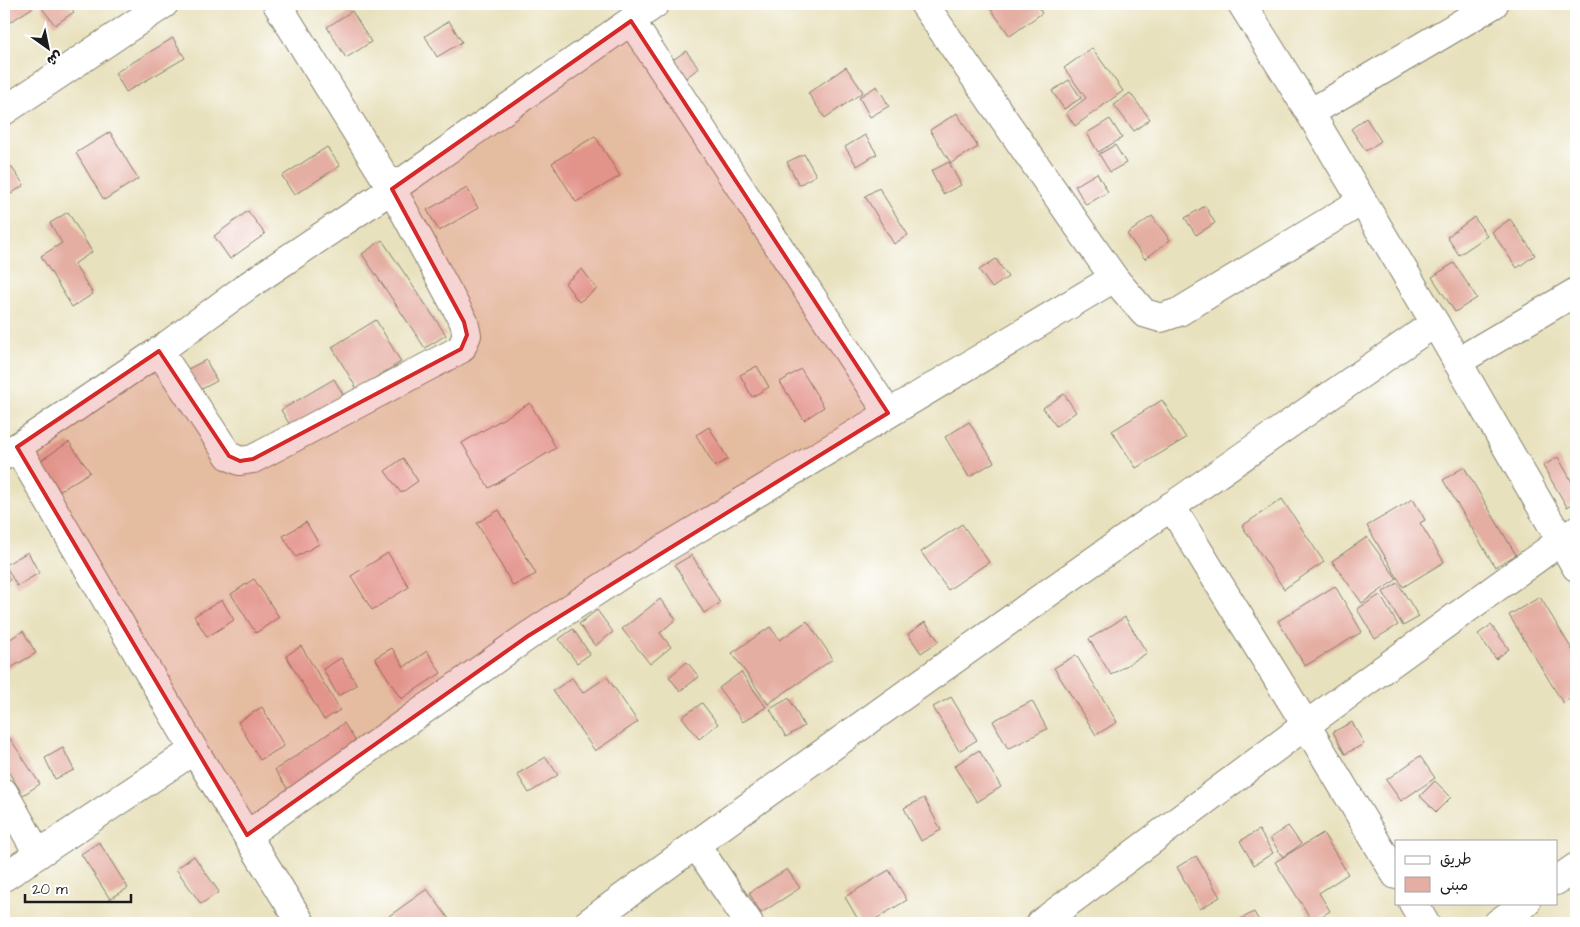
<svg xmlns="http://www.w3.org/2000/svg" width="1580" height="927" font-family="'Architects Daughter','Playpen Sans Arabic',sans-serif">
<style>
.building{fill:#e5aea3}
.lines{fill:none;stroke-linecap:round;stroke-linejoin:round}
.minor-casing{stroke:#827e6c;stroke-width:30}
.minor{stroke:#fff;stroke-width:28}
.marked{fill:#d62828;fill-opacity:0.2;stroke:#d62828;stroke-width:4;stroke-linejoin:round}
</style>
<rect width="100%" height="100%" fill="#fff"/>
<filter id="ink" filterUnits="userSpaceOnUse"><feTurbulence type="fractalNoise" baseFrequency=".02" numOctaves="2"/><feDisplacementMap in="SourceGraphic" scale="10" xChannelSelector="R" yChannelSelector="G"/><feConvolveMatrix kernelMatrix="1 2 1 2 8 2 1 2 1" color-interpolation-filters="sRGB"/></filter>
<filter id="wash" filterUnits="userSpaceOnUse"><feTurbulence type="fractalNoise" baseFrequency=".0096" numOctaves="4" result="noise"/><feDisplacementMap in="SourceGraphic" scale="20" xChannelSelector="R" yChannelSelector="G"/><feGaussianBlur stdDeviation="1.12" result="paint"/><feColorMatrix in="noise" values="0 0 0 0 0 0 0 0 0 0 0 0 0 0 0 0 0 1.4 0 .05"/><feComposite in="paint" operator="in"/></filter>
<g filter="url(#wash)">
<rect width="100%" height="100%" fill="#e8e1bd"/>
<g id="blocks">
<g class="building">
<polygon points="4,4 33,4 35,6 4,26"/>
<polygon points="46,4 68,4 74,12 55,25 41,7"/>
<polygon points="987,4 1036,4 1042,13 1010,36"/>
<polygon points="352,11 371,42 346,58 327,27"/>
<polygon points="449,21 462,42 437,57 425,36"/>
<polygon points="173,38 185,58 126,92 115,73"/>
<polygon points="1092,48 1123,91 1075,126 1066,113 1086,98 1064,68"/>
<polygon points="686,51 699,68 679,83 665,65"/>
<polygon points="846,67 863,92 825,118 808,93"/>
<polygon points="1069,80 1081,98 1064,109 1052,91"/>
<polygon points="877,86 889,106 870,117 859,97"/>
<polygon points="1130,93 1150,119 1134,131 1114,105"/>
<polygon points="957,113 978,147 951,163 930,130"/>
<polygon points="1366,118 1381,141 1366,151 1351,129"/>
<polygon points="1110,119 1122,138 1098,152 1087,133"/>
<polygon points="110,132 138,179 104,200 76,153"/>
<polygon points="865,135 877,154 857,166 845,147"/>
<polygon points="595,136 620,176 576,202 552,163"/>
<polygon points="1115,145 1126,163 1110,172 1099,154"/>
<polygon points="327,147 340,166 294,195 282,176"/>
<polygon points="804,154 816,175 799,185 787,162"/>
<polygon points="949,162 961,185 943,194 931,171"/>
<polygon points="10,165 24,185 5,198 4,196 4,170"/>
<polygon points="1097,173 1108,192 1086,205 1075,186"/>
<polygon points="467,188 478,208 439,231 427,210"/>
<polygon points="879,188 908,235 894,244 865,196"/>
<polygon points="1205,206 1215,223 1196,235 1185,218"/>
<polygon points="248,211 265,234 230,259 214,236"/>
<polygon points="68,212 92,252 74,264 93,294 72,307 41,256 62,243 50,223"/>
<polygon points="1152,216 1170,240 1145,259 1127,234"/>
<polygon points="1474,217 1487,236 1459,255 1447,237"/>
<polygon points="1510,219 1535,255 1517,268 1492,232"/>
<polygon points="382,240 446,335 425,348 362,254"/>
<polygon points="996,259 1008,277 992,288 979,270"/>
<polygon points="1454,263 1477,298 1455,312 1432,277"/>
<polygon points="582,269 597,289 579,302 565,283"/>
<polygon points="376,320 401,362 357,389 332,347"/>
<polygon points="206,360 217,381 200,390 188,369"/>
<polygon points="757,366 769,387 752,397 740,375"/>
<polygon points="801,369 824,407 804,420 780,382"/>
<polygon points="334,379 347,401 294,432 281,410"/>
<polygon points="1064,394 1076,412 1056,426 1043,408"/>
<polygon points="1162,400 1186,438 1136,468 1112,431"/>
<polygon points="530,403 556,448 489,488 462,443"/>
<polygon points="969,422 994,462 969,477 945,437"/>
<polygon points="709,427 728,459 715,467 696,435"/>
<polygon points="69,442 90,472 60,491 40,461"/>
<polygon points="1558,457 1576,489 1576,502 1567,507 1543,466"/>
<polygon points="403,458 418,481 401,493 385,471"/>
<polygon points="1464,467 1516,555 1495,567 1443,480"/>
<polygon points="1282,499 1324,562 1284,589 1242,526"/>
<polygon points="1413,499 1425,520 1420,523 1444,562 1403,587 1367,526"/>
<polygon points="499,510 536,574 513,586 477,523"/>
<polygon points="306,522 319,544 296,557 283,536"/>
<polygon points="962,524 989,562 948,590 921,552"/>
<polygon points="1367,537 1397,579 1362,603 1332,561"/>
<polygon points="28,552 39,573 17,586 5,565"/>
<polygon points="388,553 409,587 372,610 351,576"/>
<polygon points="692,555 720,603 704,613 675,565"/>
<polygon points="4,570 10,580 4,584"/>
<polygon points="254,579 279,617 256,633 231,594"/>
<polygon points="1398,583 1419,617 1403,626 1383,592"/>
<polygon points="1335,586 1362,632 1305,666 1278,621"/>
<polygon points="1380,595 1398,625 1375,639 1357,609"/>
<polygon points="1540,597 1576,656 1576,695 1563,703 1509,615"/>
<polygon points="660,599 676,619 660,633 671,647 650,664 622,629"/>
<polygon points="222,600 234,620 207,637 194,616"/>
<polygon points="597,610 613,632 595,646 579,624"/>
<polygon points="1125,617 1147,653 1111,675 1089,639"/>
<polygon points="807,621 833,659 768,704 732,653 770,627 780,640"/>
<polygon points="925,622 939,641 921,653 908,634"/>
<polygon points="1491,625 1509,649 1496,659 1478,634"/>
<polygon points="573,629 590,654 577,663 559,639"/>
<polygon points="23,631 36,653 4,672 4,643"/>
<polygon points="301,646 340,710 324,720 286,656"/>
<polygon points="392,648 404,667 427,651 441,673 401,699 375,658"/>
<polygon points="1076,655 1117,722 1096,735 1054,668"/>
<polygon points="341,658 357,685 338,696 323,669"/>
<polygon points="687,662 699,677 680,691 669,677"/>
<polygon points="741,672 766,707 743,722 719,688"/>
<polygon points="607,677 638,722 595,751 553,691 572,678 583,693"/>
<polygon points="951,697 977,740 959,751 933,707"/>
<polygon points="789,698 804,726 786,737 770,709"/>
<polygon points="1032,701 1047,729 1008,749 993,721"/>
<polygon points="702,703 718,724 699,739 682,717"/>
<polygon points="262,707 284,746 260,760 238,722"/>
<polygon points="1352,722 1364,744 1345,754 1333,732"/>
<polygon points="344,723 358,745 289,791 275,770"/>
<polygon points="9,737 40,784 23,795 4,765 4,740"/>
<polygon points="63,748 74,770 55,779 45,758"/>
<polygon points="979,750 1001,787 977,802 954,766"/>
<polygon points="1420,756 1435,778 1401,801 1386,780"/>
<polygon points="546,757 558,775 529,793 517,774"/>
<polygon points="1435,781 1451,797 1436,812 1420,796"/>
<polygon points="924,798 941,830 921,841 904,808"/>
<polygon points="1288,826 1301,844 1283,857 1270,838"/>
<polygon points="1259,830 1273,853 1254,865 1240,841"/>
<polygon points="1323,833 1348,874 1319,893 1330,911 1313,922 1275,862"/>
<polygon points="99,842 128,888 110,899 81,854"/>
<polygon points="194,856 219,892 201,904 176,869"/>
<polygon points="1196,856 1220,897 1200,909 1177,867"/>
<polygon points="787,869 800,888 761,913 749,893"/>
<polygon points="889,870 907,900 869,923 860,923 845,897"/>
<polygon points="427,889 452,923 394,923 389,916"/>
<polygon points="1254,912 1260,923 1233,923"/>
</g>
</g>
</g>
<g filter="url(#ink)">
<use href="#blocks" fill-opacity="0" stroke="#827e6c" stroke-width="1"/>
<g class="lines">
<defs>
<g id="minor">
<polyline points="924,4 1114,278 1144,313 1161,318 1179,312 1362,201"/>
<polyline points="1242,4 1310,113 1435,323 1576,567"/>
<polyline points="631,21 888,413"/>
<polyline points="4,111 164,4"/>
<polyline points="1310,113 1494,4"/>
<polyline points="159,351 229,456 240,461 253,459 461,349 467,335 464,322 392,189 277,4"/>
<polyline points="1457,362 1576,292"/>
<polyline points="17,447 194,750 301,923"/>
<polyline points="4,456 159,351 249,285 392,189 655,4"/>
<polyline points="1171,506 1306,725 1396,875"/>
<polyline points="4,793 38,854"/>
<polyline points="247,835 528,636 627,571 1114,278"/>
<polyline points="696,845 749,923"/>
<polyline points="4,877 194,750"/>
<polyline points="1556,881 1576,867"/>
<polyline points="1413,903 1425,923"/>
<path d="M588,923C867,719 1150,520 1435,323"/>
<polyline points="1041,923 1306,725 1576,530"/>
<polyline points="1498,923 1526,903"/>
</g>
</defs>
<use href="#minor" class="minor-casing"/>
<use href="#minor" class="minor"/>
</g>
</g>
<path class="marked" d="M631,21L888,413L528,636L247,835L17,447L159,351L229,456L240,461L253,459L461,349L467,335L464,322L392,189Z"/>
<rect width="1580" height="927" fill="none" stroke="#fff" stroke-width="20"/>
<rect x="1395" y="840" width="162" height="65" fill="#ffffff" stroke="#a4a4a4"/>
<rect x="1405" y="856" width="25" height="8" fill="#ffffff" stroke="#a4a4a4"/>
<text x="1440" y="864" font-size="15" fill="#1c1c1c">طريق</text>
<rect x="1405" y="877" width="25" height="15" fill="#e5aea3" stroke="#a4a4a4"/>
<text x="1440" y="890" font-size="15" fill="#1c1c1c">مبنى</text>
<g transform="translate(48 48) rotate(147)" stroke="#ffffff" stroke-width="4" paint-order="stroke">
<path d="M0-4L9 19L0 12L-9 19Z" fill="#1c1c1c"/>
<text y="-8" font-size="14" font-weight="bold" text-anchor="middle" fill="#1c1c1c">ش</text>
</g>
<path d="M25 894v8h106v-8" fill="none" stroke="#1c1c1c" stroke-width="2.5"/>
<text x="32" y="894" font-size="15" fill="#1c1c1c" stroke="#ffffff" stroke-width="4" paint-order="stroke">20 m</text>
</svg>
